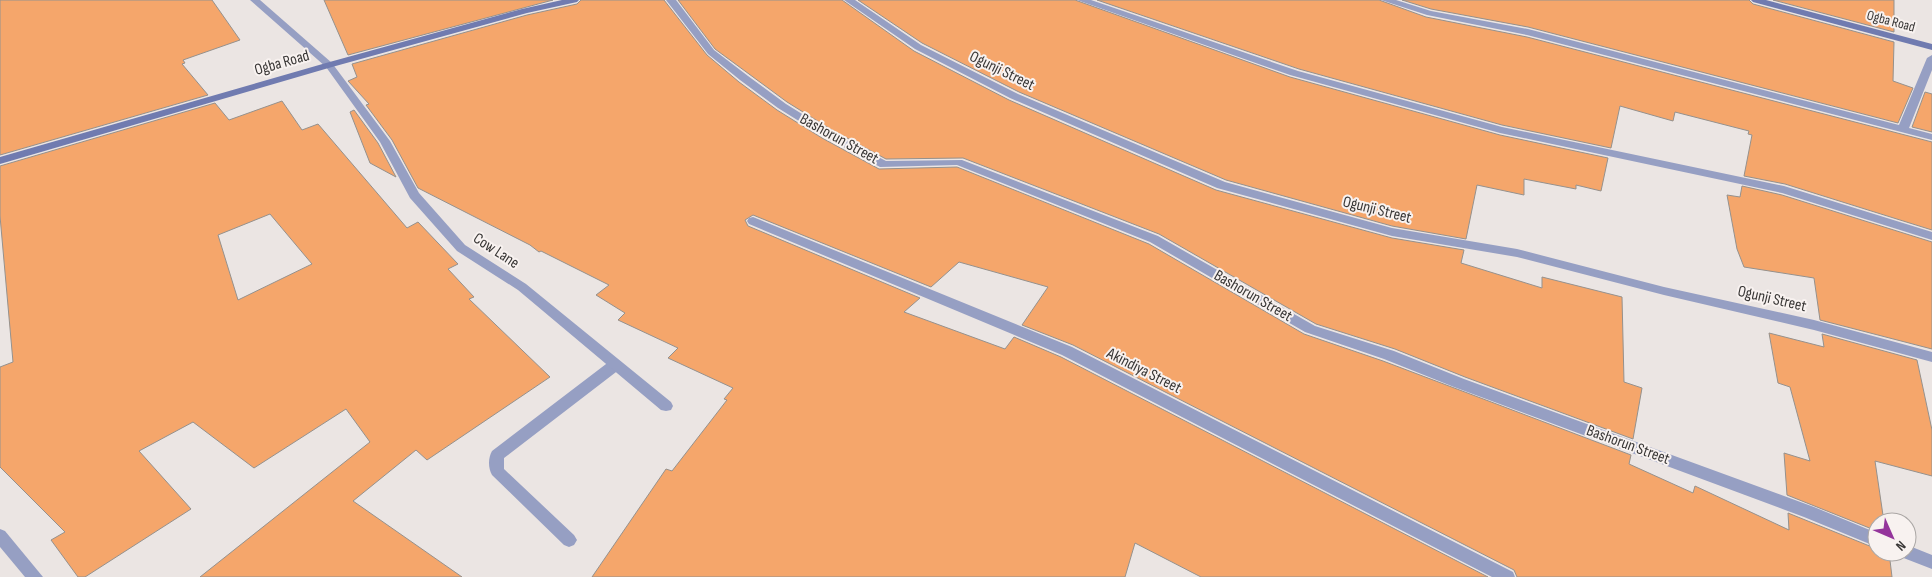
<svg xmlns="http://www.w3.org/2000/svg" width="1932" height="577" font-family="'Sofia Sans Condensed',sans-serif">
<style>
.building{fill:#f5a66b;stroke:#95918d;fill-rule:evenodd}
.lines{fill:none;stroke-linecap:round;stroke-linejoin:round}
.service{fill:#969fc3;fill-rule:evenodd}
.minor{fill:#969fc3;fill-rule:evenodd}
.secondary{fill:#707bb0;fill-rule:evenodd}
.labels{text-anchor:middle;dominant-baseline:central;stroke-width:4;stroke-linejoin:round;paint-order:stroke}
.far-street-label{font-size:14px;fill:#383635;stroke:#f8f2f0}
.street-label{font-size:16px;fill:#383635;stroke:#f8f2f0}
</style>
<rect width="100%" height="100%" fill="#ebe5e3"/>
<g class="building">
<polygon points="0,0 212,0 240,40 183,60 185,63 182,64 208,95 0,155"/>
<polygon points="324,0 553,0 348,55"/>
<polygon points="581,0 664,0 707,55 739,82 777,110 822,138 879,169 957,167 1149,244 1304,334 1383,361 1631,455 1629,464 1693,493 1695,486 1789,530 1788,513 1877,549 1877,552 1889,552 1892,577 1517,577 1514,570 1073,345 1022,325 1048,287 959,262 931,287 753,215 745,220 748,226 920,298 904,312 1005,349 1014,337 1061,357 1488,577 1201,577 1135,543 1125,577 592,577 666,469 672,471 727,400 724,399 733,388 668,358 678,348 618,320 625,313 596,295 609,285 541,251 539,252 530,245 418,188 392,140 366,105 369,104 348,81 357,77 352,64 527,15 577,4"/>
<polygon points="678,0 842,0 914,51 1009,100 1216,190 1392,238 1464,250 1461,263 1542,288 1542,277 1622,297 1624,382 1642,388 1633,439 1465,377 1395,349 1316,324 1159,234 963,158 886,159 832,130 787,102 749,74 715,49"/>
<polygon points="858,0 1075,0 1290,77 1500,135 1608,158 1601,191 1576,185 1576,189 1524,179 1524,195 1477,185 1466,239 1392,226 1226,180 1019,92 922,43"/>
<polygon points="1097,0 1379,0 1426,17 1527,37 1932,142 1932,230 1785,184 1744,176 1752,135 1748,134 1749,131 1675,112 1673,121 1620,106 1611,148 1502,125 1299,69"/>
<polygon points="1402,0 1749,0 1753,4 1894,42 1893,81 1913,88 1898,123 1528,27 1431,9"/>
<polygon points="1773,0 1894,0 1894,32"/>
<polygon points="1925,92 1932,94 1932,132 1912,127"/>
<path d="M282,101L302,130L318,124L407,228L418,222L458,264L448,269L474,297L469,299L550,377L427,460L416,450L353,501L462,577H200L370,442L346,409L254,468L193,422L139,451L191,509L85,577H78L51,540L65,532L0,467V367L13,362L0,216V166L215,103L229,120ZM270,214L312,264L238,300L218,235Z"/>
<polygon points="354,110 378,143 396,177 370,163 350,112"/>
<polygon points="1742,186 1782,195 1932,242 1932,349 1820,320 1814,278 1744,267 1737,249 1727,195 1740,197"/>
<polygon points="1769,333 1824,347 1822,334 1917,360 1932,430 1932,476 1875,461 1884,522 1877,522 1877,531 1787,495 1784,453 1810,461 1790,387 1778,383"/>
</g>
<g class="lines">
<path class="service" d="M615,360L620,361L622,365L620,369L504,458V469L574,535L577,540L574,545L569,547L564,545L492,475C488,468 488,458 492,451L610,361Z"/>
<g class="minor">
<polygon points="250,0 260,0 332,63 390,141 419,193 465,245 526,284 671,402 673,406 671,410 666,411 661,410 518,290 457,251 410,198 380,142 326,67"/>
<polygon points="666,0 676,0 714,50 748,76 786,104 831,132 886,161 962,160 1158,236 1315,326 1394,351 1464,379 1814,507 1877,533 1877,547 1804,517 1454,387 1384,359 1305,332 1150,242 957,165 880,167 823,136 778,108 740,80 708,54"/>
<polygon points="844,0 855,0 921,45 1018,94 1225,182 1392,228 1517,249 1664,287 1814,320 1932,352 1932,362 1814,330 1664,295 1517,257 1392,236 1217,188 1010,98 915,49"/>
<polygon points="1077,0 1091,0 1298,71 1502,127 1784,186 1932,232 1932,240 1782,193 1500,133 1290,75"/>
<polygon points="1381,0 1396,0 1431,11 1528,29 1899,125 1927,58 1932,55 1932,70 1909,128 1932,134 1932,140 1527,35 1427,15"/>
<polygon points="753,217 1072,347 1513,572 1515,577 1492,577 1062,355 749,224 747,221 749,218"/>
<polygon points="0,529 5,531 43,577 25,577 0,547"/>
<polygon points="1907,545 1932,555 1932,569 1901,557 1899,552 1907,552"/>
</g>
<g class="secondary">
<polygon points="562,0 579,0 577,2 527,13 332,67 0,164 0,157 326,63 522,9"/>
<polygon points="1751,0 1766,0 1932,44 1932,50 1753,2"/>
</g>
</g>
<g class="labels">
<g class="far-street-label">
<text transform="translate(1891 21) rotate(15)">Ogba Road</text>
</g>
<g class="street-label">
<text transform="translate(282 63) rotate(-16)">Ogba Road</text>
<text transform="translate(1002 71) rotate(26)">Ogunji Street</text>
<text transform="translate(839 139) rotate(29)">Bashorun Street</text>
<text transform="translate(1377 210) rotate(14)">Ogunji Street</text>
<text transform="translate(496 251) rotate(33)">Cow Lane</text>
<text transform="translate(1253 296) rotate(30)">Bashorun Street</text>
<text transform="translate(1772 299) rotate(13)">Ogunji Street</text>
<text transform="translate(1144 371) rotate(27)">Akindiya Street</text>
<text transform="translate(1628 445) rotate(20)">Bashorun Street</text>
</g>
</g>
<g transform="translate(1892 537) rotate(135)"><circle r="24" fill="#f8f2f0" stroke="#aba7a5"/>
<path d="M0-4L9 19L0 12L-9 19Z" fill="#94349b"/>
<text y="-8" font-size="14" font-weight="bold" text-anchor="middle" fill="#383635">N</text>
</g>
</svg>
